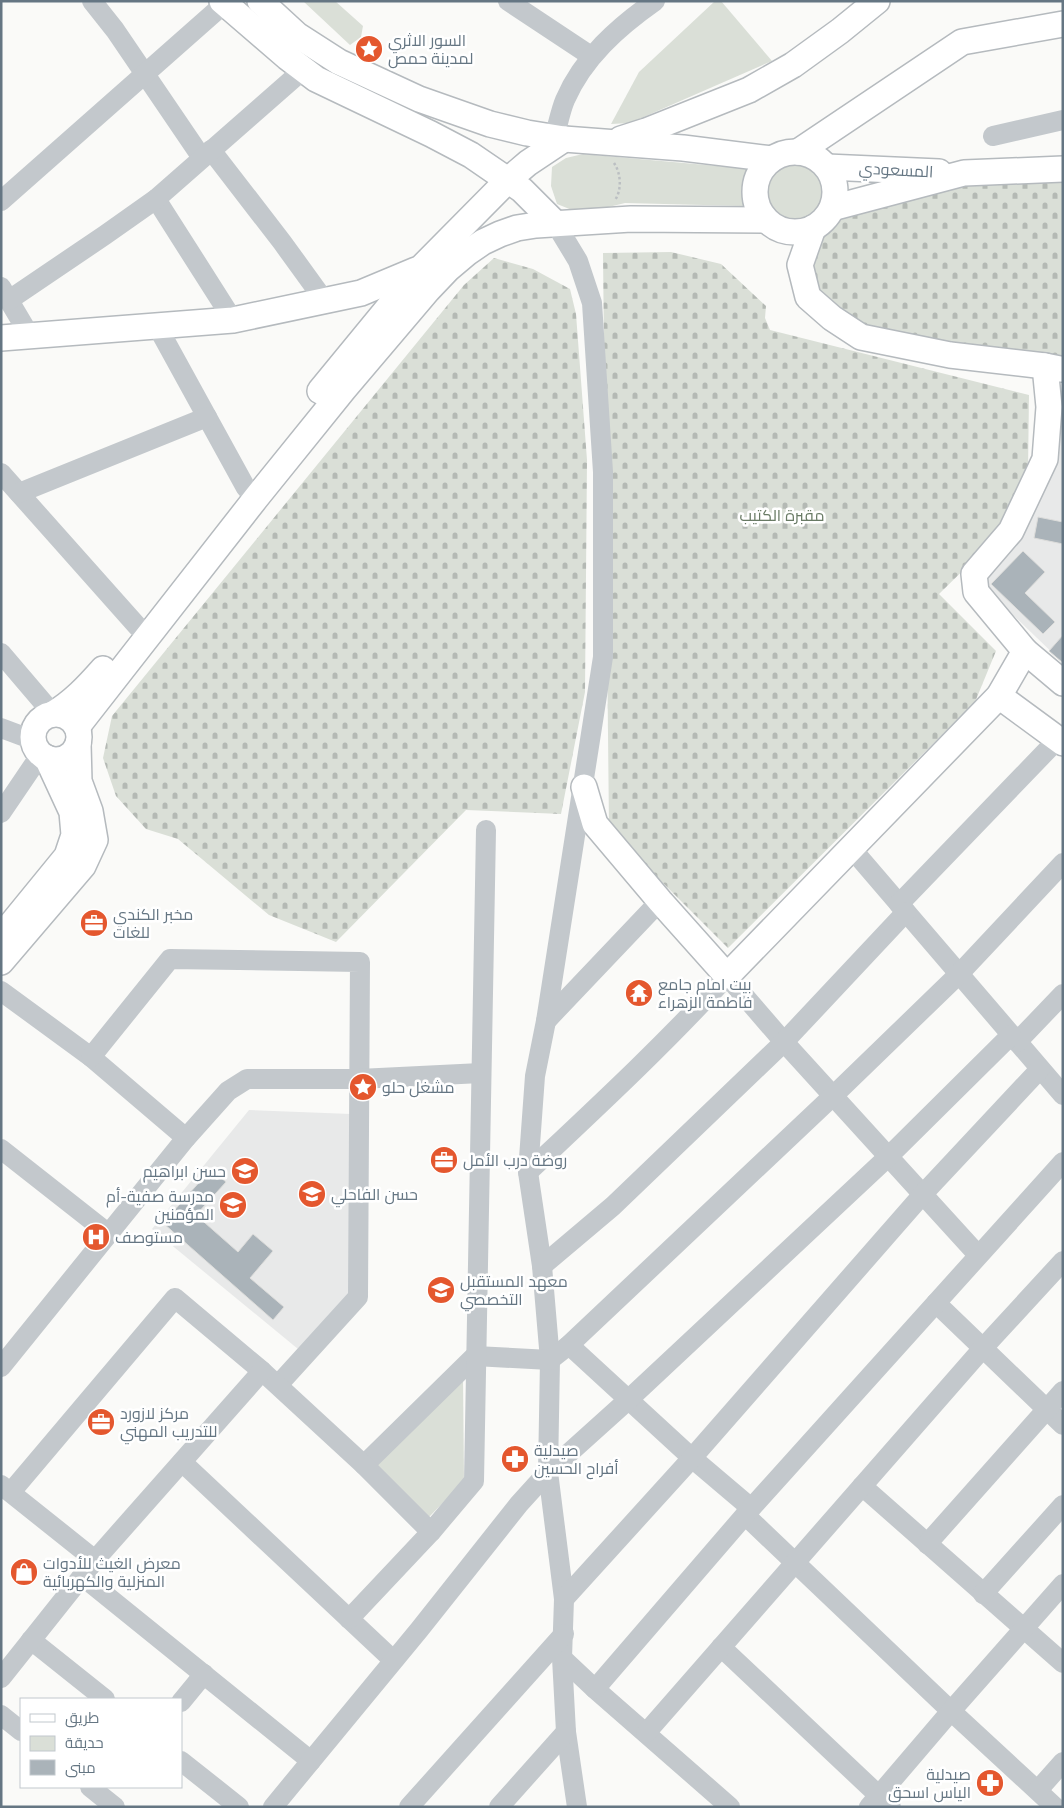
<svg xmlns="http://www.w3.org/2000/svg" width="1064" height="1808" font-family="Raleway,Cairo,sans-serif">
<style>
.built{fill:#e8e9e9}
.green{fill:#dadfd7}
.cemetery{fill:url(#cemetery-stones)}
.building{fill:#aab3b9;stroke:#dcdcda}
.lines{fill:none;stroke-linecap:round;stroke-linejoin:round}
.major-casing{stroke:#b5babe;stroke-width:28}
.path{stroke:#bbbfc2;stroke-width:2.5;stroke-dasharray:2.5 2.5;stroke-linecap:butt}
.minor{stroke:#c3c8cc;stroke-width:20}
.major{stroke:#fff;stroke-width:25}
.labels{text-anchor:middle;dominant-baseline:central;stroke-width:5;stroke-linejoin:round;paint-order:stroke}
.poi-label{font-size:16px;fill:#657683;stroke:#fff;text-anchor:start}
.street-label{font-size:16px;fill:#657683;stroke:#fff}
.park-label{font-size:16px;fill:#687a64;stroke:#fff}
</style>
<defs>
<pattern id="cemetery-stones" width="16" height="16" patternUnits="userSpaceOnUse" patternTransform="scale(1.25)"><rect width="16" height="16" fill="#dadfd7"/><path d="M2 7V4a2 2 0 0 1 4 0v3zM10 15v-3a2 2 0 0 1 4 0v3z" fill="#b4b9b4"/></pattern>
</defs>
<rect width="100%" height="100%" fill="#fafaf8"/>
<g class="built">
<polygon points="1063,390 1063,663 986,589 985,578 1014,546 1057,392"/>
<polygon points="249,1110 351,1114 351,1295 298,1349 152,1229"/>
</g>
<g class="green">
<polygon points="303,1 335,1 363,26 361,37 350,45"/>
<polygon points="715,1 721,1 772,61 630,123 611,124 639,72"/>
<polygon points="583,154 751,169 744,187 743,206 625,203 592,211 577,212 557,204 551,186 552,167 566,158"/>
<circle cx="795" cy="192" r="27"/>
<polygon points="463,1377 464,1481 429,1517 375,1466"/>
</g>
<g class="cemetery">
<polygon points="1063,169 1063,370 861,337 808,297 819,224 829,214 964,173"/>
<polygon points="671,252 721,264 766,306 765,318 770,330 1029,395 1028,471 995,539 939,594 996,651 975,702 728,948 609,829 603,253"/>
<polygon points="494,258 533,269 570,289 576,314 587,460 585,692 561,814 466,810 336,942 269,915 178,839 146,829 116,796 103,758 112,716 464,285"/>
</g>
<g class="building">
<polygon points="1038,517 1063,522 1063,544 1034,538"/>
<polygon points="1023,551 1045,572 1025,593 1055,622 1043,634 991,584"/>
<polygon points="1063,635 1063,663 1049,651"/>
<polygon points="211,1169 226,1182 196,1215 238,1252 253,1234 273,1251 250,1278 284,1307 273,1320 163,1223"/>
</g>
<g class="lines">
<defs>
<g id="major">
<polyline points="222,1 287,57 316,79 431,134 471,155 522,190 555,223"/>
<polyline points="260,1 297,35 339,62 419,99 490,124 527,133 564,139 683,148 772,159"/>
<polyline points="621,139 646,131 749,90 793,65 840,31 877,1"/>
<circle cx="795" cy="192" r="40"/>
<polyline points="798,152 962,42 1063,24"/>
<polyline points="827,167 939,172"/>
<polyline points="832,208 964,173 1063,169"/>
<polyline points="813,228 800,265 808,297 832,318 861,337 950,355 1045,366 1060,369"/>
<polyline points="1,338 233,320 361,293 416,270"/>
<polyline points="320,391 421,268 508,180 528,163 564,139"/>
<polyline points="1025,651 1063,683"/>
<polyline points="999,696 1063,743"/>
<path d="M53,714C73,702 88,686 103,669"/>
<circle cx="56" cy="737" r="23"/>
<polyline points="77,727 256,498 344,389 428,290 448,269 467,253 483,242 500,234 517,228 536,225 631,219 766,220"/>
<polyline points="584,787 595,824 660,901 727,976 999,696 1025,651 976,592 974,574 1011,531 1045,459 1049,407 1045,366"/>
<polyline points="5,932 67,856 74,835 72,812 47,758"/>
<polyline points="1,962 83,866 95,840 90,811 79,781 78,744"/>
</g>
</defs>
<use href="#major" class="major-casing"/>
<path class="path" d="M614,163C621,173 622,190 615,200"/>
<g class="minor">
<polyline points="92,1 115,30 202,158"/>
<polyline points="508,1 591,56"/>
<polyline points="993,136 1063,120"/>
<path d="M554,138C558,125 560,112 565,100C583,58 618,27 655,1"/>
<polyline points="211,150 282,242 324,300"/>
<polyline points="156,199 233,320"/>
<polyline points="1,201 224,4"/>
<polyline points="555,223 578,261 592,303 603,472 603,657 546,1021 535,1076 528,1172 542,1266 550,1360 548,1472 564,1599 562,1658 566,1732 577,1807"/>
<polyline points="1,287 30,336"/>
<polyline points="9,300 105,235 156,199 303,70"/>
<polyline points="157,326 246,488"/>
<polyline points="1,473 138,627"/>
<polyline points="19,493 207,417"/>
<polyline points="1,653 53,714"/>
<polyline points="1,728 33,740"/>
<polyline points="1,813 41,754"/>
<polyline points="852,849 1063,1095"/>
<polyline points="899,904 1058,739"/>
<polyline points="1,991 91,1057 186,1138"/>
<polyline points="546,1021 660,901"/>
<polyline points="1017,1042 1063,994"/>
<polyline points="91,1057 170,959 360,962 358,1297 278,1385"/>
<polyline points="1,1149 109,1234"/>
<path d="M528,1172C596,1108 664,1045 727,976L784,1042L978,1255"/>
<polyline points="542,1266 613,1206 784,1042 906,912"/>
<polyline points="936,1303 1063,1425"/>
<polyline points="569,1345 692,1458 751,1508"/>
<polyline points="1,1367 186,1138 228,1091 247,1079 359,1079 481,1073"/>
<polyline points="182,1462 393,1660"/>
<polyline points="364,1465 475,1356 550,1360 569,1345 834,1095 959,974 1063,863"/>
<polyline points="1,1485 95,1560"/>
<polyline points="862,1486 1063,1663"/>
<polyline points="11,1492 175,1298 262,1371 364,1465 431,1532"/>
<polyline points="745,1515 951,1711 1055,1807"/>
<polyline points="927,1544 1063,1391"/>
<polyline points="82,1576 311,1761"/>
<polyline points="983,1594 1063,1505"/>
<polyline points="564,1599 692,1458 923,1194 1040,1069"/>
<polyline points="349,1619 431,1532 474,1481 486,830"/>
<polyline points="31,1640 105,1699"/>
<polyline points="721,1647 891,1807"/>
<polyline points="562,1658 595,1689 730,1807"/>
<polyline points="1,1678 95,1560 262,1371"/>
<polyline points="595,1689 745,1515 1063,1162"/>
<polyline points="181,1702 204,1674"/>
<polyline points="1,1715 21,1731"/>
<polyline points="646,1733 983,1348 1063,1261"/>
<polyline points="181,1761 239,1807"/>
<polyline points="90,1787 115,1807"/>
<polyline points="1038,1790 1063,1762"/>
<polyline points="273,1807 419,1630 519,1504 548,1472 628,1400 889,1156 1011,1035"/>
<polyline points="409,1807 564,1634"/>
<polyline points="499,1807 566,1732"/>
<polyline points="869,1807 951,1711 1063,1584"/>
</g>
<use href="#major" class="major"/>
</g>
<defs>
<symbol id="sight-disc" viewBox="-11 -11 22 22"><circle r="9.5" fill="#e4572e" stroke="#fff"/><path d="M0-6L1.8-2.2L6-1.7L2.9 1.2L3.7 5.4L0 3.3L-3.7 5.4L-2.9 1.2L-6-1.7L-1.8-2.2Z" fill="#fff"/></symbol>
<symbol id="office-disc" viewBox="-11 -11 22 22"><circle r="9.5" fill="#e4572e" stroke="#fff"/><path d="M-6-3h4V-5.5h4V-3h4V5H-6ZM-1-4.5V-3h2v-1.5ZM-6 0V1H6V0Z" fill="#fff"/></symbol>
<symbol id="temple-disc" viewBox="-11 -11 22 22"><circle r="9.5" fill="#e4572e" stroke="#fff"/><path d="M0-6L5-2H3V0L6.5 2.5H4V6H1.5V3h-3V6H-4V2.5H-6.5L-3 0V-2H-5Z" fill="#fff"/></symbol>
<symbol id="school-disc" viewBox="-11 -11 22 22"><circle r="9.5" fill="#e4572e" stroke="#fff"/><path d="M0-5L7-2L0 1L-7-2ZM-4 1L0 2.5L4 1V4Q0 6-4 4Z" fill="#fff"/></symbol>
<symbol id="hospital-disc" viewBox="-11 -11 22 22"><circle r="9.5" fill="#e4572e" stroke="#fff"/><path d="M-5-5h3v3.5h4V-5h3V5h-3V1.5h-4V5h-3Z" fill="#fff"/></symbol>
<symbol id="pharmacy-disc" viewBox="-11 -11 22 22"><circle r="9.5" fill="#e4572e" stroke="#fff"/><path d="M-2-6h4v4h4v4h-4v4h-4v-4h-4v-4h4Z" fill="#fff"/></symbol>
<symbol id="shop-disc" viewBox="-11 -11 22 22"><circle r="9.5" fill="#e4572e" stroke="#fff"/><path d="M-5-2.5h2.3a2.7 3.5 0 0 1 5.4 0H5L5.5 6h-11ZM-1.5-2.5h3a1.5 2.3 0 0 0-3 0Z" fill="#fff"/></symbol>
</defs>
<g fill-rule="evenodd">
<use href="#sight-disc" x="353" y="33" width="32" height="32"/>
<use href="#office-disc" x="78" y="907" width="32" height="32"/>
<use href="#temple-disc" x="623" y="977" width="32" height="32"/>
<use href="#sight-disc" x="347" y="1071" width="32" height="32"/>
<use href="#office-disc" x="428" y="1144" width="32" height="32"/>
<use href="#school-disc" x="229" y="1155" width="32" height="32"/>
<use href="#school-disc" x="296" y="1178" width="32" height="32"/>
<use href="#school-disc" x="217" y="1189" width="32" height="32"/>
<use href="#hospital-disc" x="80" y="1221" width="32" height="32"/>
<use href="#school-disc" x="425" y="1274" width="32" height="32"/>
<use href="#office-disc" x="85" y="1406" width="32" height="32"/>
<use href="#pharmacy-disc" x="499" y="1443" width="32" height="32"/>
<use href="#shop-disc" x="8" y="1556" width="32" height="32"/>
<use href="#pharmacy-disc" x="974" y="1767" width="32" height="32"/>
</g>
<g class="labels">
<g class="poi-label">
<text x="388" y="40">السور الاثري<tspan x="388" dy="18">لمدينة حمص</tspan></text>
<text x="113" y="914">مخبر الكندي<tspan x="113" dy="18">للغات</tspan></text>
<text x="658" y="984">بيت امام جامع<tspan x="658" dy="18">فاطمة الزهراء</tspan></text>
<text x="382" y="1087">مشغل حلو</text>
<text x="463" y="1160">روضة درب الأمل</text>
<text x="226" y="1171" text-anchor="end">حسن ابراهيم</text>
<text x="331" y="1194">حسن الفاحلي</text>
<text x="214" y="1196" text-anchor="end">مدرسة صفية-أم<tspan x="214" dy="18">المؤمنين</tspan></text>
<text x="115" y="1237">مستوصف</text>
<text x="460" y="1281">معهد المستقبل<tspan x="460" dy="18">التخصصي</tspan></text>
<text x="120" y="1413">مركز لازورد<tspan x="120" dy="18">للتدريب المهني</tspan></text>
<text x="534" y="1450">صيدلية<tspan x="534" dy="18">أفراح الحسين</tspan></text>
<text x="43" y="1563">معرض الغيث للأدوات<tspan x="43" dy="18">المنزلية والكهربائية</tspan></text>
<text x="971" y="1774" text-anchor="end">صيدلية<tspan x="971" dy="18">الياس اسحق</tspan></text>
</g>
<g class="street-label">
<text transform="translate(896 170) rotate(3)">المسعودي</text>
</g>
<g class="park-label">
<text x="782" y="515">مقبرة الكتيب</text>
</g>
</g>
<rect width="1064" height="1808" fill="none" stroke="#657683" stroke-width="5"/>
<rect x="20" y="1698" width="162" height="90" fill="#ffffff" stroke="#c1c8cd"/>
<rect x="30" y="1714" width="25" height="8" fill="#ffffff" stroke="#c1c8cd"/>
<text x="65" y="1723" font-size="15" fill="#657683">طريق</text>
<rect x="30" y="1736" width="25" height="15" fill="#dadfd7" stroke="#c1c8cd"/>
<text x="65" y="1748" font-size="15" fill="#657683">حديقة</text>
<rect x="30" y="1760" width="25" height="15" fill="#aab3b9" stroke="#c1c8cd"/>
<text x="65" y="1773" font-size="15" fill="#657683">مبنى</text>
</svg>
